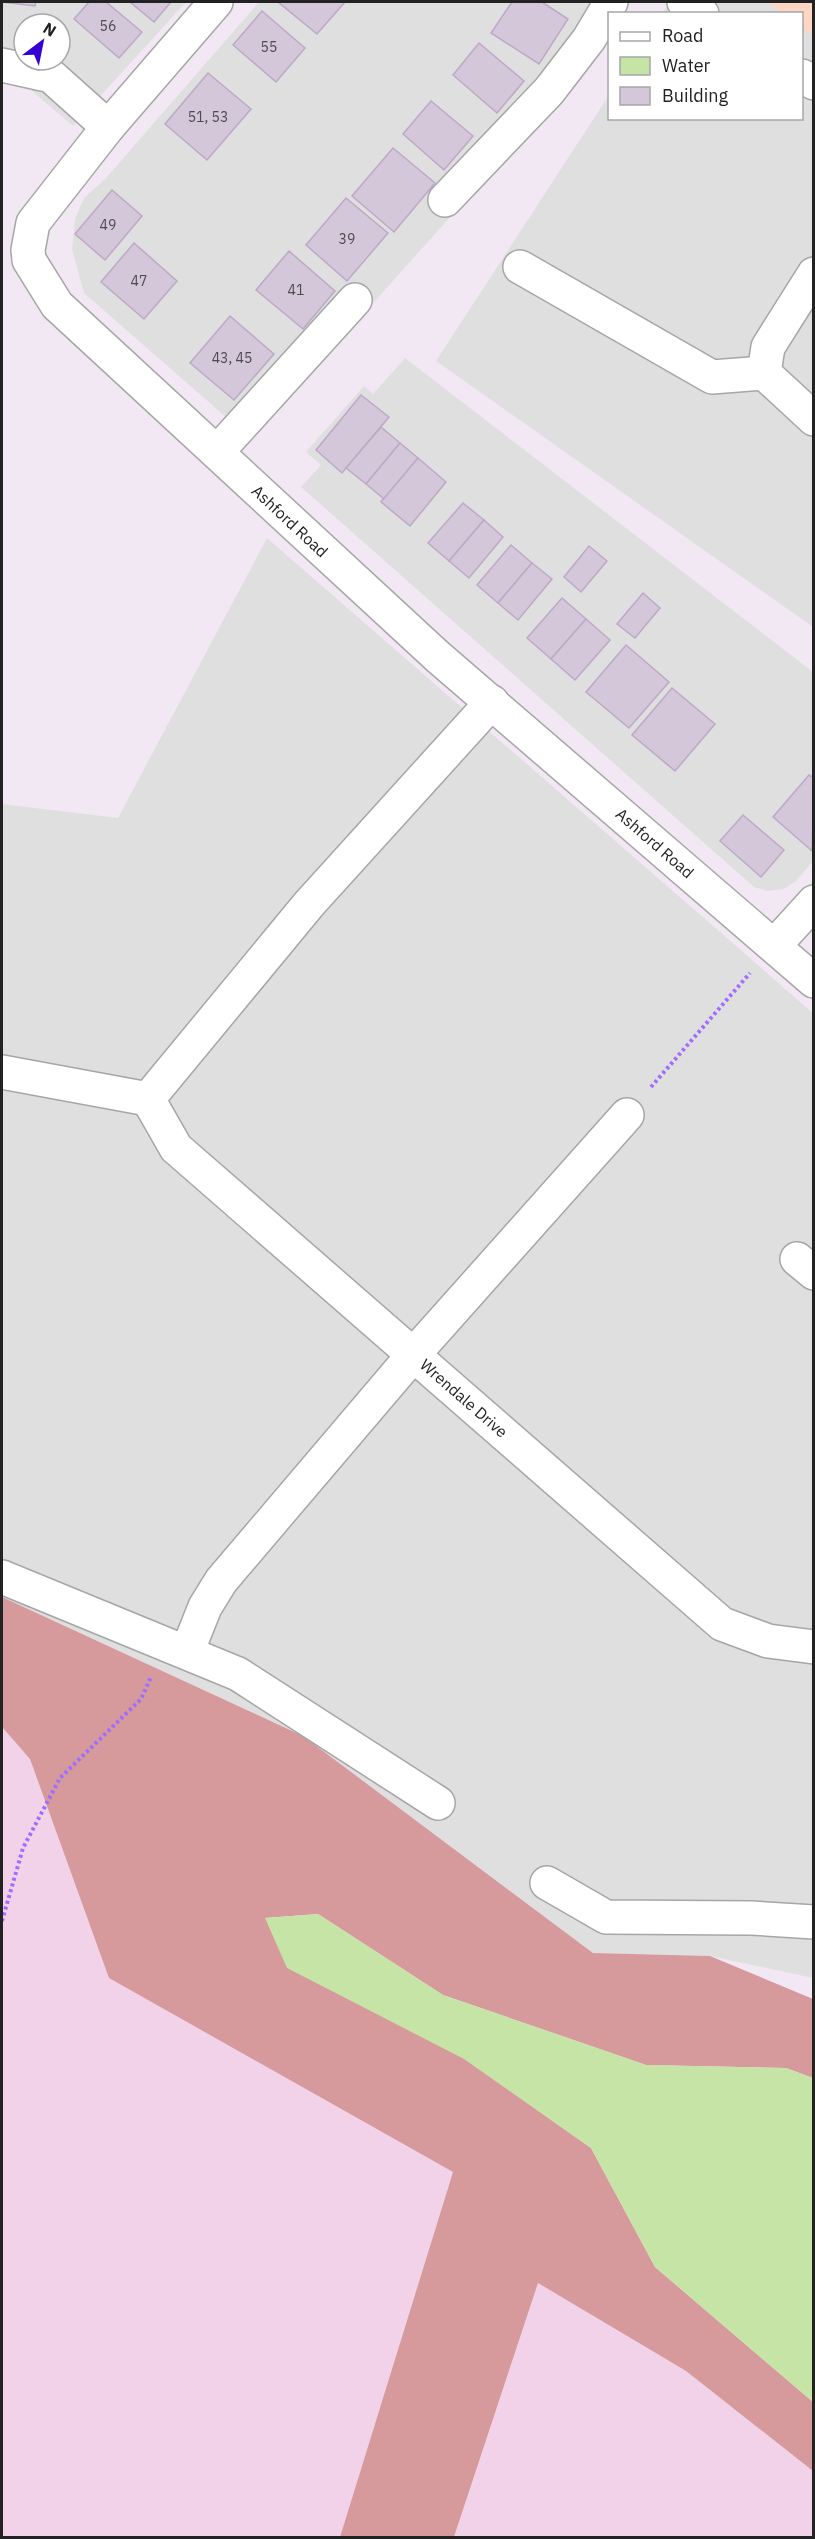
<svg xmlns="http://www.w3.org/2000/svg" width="815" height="2539" font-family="'IBM Plex Sans',sans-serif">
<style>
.residential{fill:#dfdfe0;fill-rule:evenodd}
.farmland{fill:#f2d2e8}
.forest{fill:#d6999c}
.park{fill:#fed6c3}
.water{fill:#c6e4a5}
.building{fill:#d4c7da;stroke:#bda9c6;stroke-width:1.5}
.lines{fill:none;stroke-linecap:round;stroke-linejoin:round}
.minor-casing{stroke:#a6a6a6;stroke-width:36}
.path{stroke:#9f6dff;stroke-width:4;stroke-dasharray:3 3;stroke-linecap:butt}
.minor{stroke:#fff;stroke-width:33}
.labels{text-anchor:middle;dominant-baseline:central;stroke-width:4.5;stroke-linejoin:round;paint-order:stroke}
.number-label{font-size:14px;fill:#4e4b50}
.street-label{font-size:16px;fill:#222;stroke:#fff}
</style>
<rect width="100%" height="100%" fill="#f2e8f3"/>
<g class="residential">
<path d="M2,2H186L73,126L25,85L2,82ZM24,24H60V60H24Z"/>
<polygon points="259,2 590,2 609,15 609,34 544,120 479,185 251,439 84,293 72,249 75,219 84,198 106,178"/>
<polygon points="670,2 813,2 813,627 436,361 609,95 610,118 802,118 802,14 662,13"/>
<polygon points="405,358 813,672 813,861 796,881 784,889 767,891 754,887 301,487 321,465 306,452 364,386 373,394"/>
<polygon points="267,538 813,1013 813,1978 710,1956 593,1953 303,1736 2,1597 2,804 118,818"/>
</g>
<g class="farmland">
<polygon points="2,1727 30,1759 110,1978 453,2172 340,2537 2,2537"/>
<polygon points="538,2283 686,2371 813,2471 813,2537 454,2538"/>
</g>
<polygon class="forest" points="2,1597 303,1736 593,1953 710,1956 813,1999 813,2078 786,2068 646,2065 443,1995 318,1914 265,1918 591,2148 655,2267 813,2402 813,2471 686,2371 538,2283 454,2537 340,2537 453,2172 109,1978 30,1759 2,1727"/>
<polygon class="park" points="767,2 813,2 813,36 802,27 802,14 783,13"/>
<polygon class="water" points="318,1914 443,1995 646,2065 786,2068 813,2078 813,2402 655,2267 591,2148 464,2059 287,1968 265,1918"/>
<g class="building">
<polygon points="2,2 36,2 35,6"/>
<polygon points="89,2 106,2 142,32 119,58 74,19"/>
<polygon points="130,2 171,2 154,22"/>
<polygon points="278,2 345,2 317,34"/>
<polygon points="512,2 542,2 568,19 539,64 491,33"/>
<polygon points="262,11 305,48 276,82 233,45"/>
<polygon points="479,43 524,81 497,113 453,75"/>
<polygon points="208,73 251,109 207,160 165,124"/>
<polygon points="431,101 473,136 444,170 403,134"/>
<polygon points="393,148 435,183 394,232 352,196"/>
<polygon points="112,190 142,216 105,260 75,234"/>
<polygon points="346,198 388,233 347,281 306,245"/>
<polygon points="134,243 177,281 144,319 101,282"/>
<polygon points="289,251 335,291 303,329 256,290"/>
<polygon points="230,316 274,354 234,400 190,363"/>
<polygon points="361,395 389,417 342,473 316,450"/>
<polygon points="381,427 400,443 366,484 346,468"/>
<polygon points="400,443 418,458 384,499 366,484"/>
<polygon points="418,458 446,482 410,526 381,502"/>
<polygon points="463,503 484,520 449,561 428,543"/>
<polygon points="484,520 503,537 469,578 449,561"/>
<polygon points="511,545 532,563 498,603 477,585"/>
<polygon points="589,546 607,561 581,592 564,577"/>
<polygon points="532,563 552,579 518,620 498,603"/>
<polygon points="643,593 660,608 635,638 617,624"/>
<polygon points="562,598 586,619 551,659 527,638"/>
<polygon points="586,619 610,640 575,680 551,659"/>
<polygon points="626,645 669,682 629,728 586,692"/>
<polygon points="672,688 715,724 675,771 632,735"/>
<polygon points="809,775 814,778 812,851 773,817"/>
<polygon points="743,815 784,850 761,877 720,841"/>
</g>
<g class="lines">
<defs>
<g id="minor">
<polyline points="216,2 108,127 33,223 28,250 29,260 57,305 437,656 814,981"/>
<polyline points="684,2 702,14"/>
<polyline points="2,65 51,76 108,127"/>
<polyline points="802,76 814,83"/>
<polyline points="445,200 549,91 589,39 611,2"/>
<polyline points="520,267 712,377 764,373"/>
<polyline points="814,274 768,347 764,373 814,419"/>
<polyline points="217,452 355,300"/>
<polyline points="774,946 814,902"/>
<polyline points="2,1072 148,1099"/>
<polyline points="148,1099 176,1148 722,1624 768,1641 814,1647"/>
<polyline points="148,1099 309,904 492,702"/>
<polyline points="797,1259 814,1273"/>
<polyline points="2,1577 238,1674 438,1803"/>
<polyline points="187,1652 205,1607 221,1581 414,1354 627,1115"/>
<polyline points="547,1883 606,1917 751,1918 814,1922"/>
</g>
</defs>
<use href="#minor" class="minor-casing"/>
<g class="path">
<polyline points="651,1087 750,973"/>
<polyline points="2,1921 23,1848 60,1778 141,1699 151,1677"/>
</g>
<use href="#minor" class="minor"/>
</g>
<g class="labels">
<g class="number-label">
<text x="108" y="26">56</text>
<text x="269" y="47">55</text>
<text x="208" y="117">51, 53</text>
<text x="108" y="225">49</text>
<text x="347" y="239">39</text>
<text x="139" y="281">47</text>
<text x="296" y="290">41</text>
<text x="232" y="358">43, 45</text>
</g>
<g class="street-label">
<text transform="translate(290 521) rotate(43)">Ashford Road</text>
<text transform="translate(655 843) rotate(41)">Ashford Road</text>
<text transform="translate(464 1398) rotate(41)">Wrendale Drive</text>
</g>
</g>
<rect width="815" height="2539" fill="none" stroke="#222222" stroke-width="6"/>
<rect x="608" y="12" width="195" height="108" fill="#ffffff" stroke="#a7a7a7" stroke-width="1.5"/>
<rect x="620" y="32" width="30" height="9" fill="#ffffff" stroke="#a7a7a7" stroke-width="1.5"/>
<text x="662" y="42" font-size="18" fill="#222222">Road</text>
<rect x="620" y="57" width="30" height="18" fill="#c6e4a5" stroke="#a7a7a7" stroke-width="1.5"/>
<text x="662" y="72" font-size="18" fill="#222222">Water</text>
<rect x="620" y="87" width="30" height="18" fill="#d4c7da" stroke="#a7a7a7" stroke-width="1.5"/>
<text x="662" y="102" font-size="18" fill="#222222">Building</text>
<g transform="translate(42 42) rotate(32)"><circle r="28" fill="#ffffff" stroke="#a7a7a7" stroke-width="1.5"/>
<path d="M0-4.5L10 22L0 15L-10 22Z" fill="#3400d4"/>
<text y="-9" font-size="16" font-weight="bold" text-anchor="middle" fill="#222222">N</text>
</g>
</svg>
